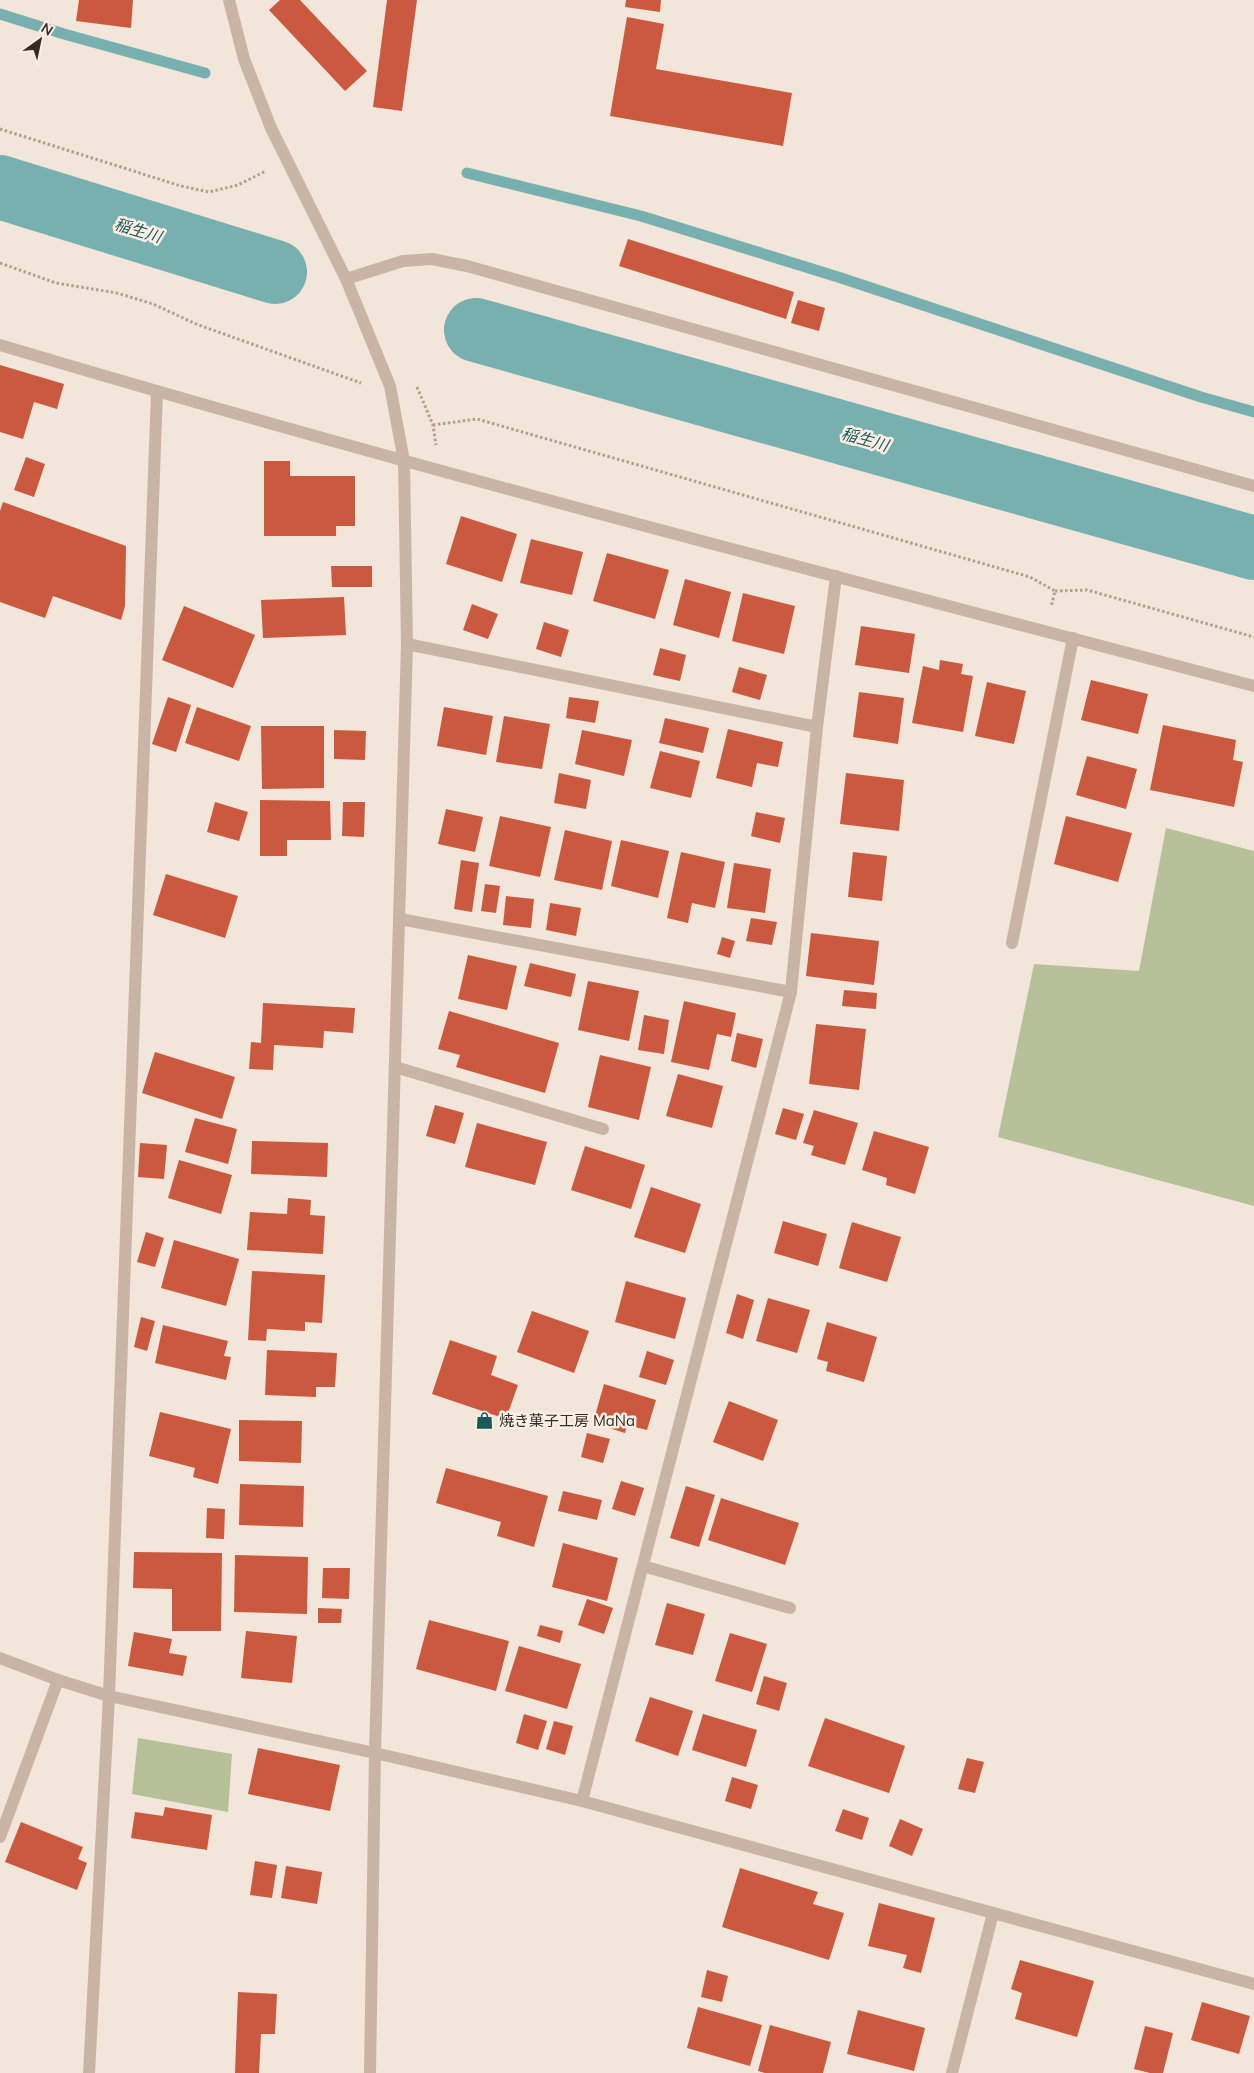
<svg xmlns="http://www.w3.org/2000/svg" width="1254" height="2073" font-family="Mulish,'Noto Sans JP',sans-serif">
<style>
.green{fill:#b6c199}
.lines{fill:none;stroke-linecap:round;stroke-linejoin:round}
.stream{stroke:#77b0af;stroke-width:11}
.river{stroke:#77b0af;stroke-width:64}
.building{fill:#ca593f}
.path{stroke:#b69e8f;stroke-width:3;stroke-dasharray:2.5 2.5;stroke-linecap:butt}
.service{stroke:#cab4a5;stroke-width:12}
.minor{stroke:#cab4a5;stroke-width:12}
.labels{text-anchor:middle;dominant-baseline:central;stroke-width:5;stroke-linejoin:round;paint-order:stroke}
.poi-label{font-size:15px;fill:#362a26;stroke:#faefe5;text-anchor:start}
.water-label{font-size:16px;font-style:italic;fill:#1b5858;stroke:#faefe5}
</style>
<rect width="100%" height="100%" fill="#f2e5d9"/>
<g class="green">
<polygon points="1166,828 1254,851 1254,1206 998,1137 1034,964 1139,971"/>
<polygon points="138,1738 232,1754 228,1812 132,1794"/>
</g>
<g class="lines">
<g class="stream">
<polyline points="0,14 64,34 205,73"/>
<polyline points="467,173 641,216 838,277 1201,397 1254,412"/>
</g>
<g class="river">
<polyline points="0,187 275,272"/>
<polyline points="476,330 1254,548"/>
</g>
</g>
<g class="building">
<polygon points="79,0 133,0 131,28 76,21"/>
<polygon points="280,0 300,0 367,71 345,91 269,10"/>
<polygon points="387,0 417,0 402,111 373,107"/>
<polygon points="626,0 661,0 660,12 625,7"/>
<polygon points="627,17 664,24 656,69 792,93 783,146 610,116"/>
<polygon points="628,239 794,292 786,319 619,266"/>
<polygon points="798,300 825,308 819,331 791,323"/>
<polygon points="0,365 64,384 57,409 34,402 23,439 0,432"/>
<polygon points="26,457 45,464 34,497 14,490"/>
<polygon points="264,461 290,461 290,476 355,476 355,526 336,526 336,536 264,536"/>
<polygon points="3,502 126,546 125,606 121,620 53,596 45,618 0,602 0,511"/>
<polygon points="461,516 517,534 502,582 446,564"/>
<polygon points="531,539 583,552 572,595 520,583"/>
<polygon points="607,553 669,570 655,619 593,601"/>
<polygon points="331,566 372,566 372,587 332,587"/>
<polygon points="685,579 731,592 719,638 673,625"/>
<polygon points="743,593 795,606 784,654 732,641"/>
<polygon points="344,597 346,635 263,638 261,600"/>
<polygon points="472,604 498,614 488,639 463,630"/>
<polygon points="184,606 255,635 233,688 162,660"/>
<polygon points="544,622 569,630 561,657 536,649"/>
<polygon points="861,626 915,634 909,673 855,665"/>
<polygon points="660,648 686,655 680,681 653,675"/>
<polygon points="940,660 963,664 961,674 973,676 963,732 912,723 923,666 939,670"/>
<polygon points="739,667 767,675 760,700 732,692"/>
<polygon points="1091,680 1148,694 1138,734 1081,720"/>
<polygon points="987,682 1026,691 1014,744 975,736"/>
<polygon points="859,692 904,698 898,744 853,737"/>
<polygon points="168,697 191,705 176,752 152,744"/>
<polygon points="569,697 599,701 595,723 566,718"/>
<polygon points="197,707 251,726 239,761 185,743"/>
<polygon points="444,707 493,716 486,755 437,746"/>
<polygon points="504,716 550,724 542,769 496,762"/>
<polygon points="665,718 709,728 703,753 659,743"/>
<polygon points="1163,725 1236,740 1233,760 1243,762 1234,807 1150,790"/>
<polygon points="261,726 324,726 324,788 262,789"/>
<polygon points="728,729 783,742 778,767 757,763 752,787 716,778"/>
<polygon points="334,730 366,731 365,760 334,759"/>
<polygon points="582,730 632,740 624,776 575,764"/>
<polygon points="660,751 700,761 691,798 650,788"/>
<polygon points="1087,756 1137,769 1126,809 1076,795"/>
<polygon points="559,773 591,780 586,809 554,803"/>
<polygon points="846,773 904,780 899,831 840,824"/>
<polygon points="260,800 330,801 331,840 287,840 287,856 260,856"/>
<polygon points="215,802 248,812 239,841 207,832"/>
<polygon points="343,802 365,802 364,837 342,836"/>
<polygon points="446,809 483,817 475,852 438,844"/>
<polygon points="756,812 785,818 780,843 751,836"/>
<polygon points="500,816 551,827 540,877 489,866"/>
<polygon points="1066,816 1132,833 1118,882 1054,864"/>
<polygon points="565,830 612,841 602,890 554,880"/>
<polygon points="621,840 669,851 658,898 611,886"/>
<polygon points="681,852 725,862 715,908 692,903 688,923 667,918"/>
<polygon points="853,852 887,856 882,901 848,897"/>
<polygon points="461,860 479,863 472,912 454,909"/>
<polygon points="734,863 771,869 765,913 727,908"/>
<polygon points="166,874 238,896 225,938 153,915"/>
<polygon points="485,884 500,886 496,913 481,911"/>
<polygon points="506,896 534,899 531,928 503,925"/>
<polygon points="550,903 581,908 576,936 546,930"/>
<polygon points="751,918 777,922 772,945 746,941"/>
<polygon points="811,933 879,941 874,985 806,976"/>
<polygon points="722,937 735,941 730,958 717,954"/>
<polygon points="468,955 517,966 507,1010 458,999"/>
<polygon points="530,963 576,974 571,997 524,986"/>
<polygon points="588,981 639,991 629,1041 578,1030"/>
<polygon points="844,990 877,993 876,1009 842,1006"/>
<polygon points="684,1001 736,1013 731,1037 717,1034 709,1070 671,1062"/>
<polygon points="263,1003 355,1008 353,1033 324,1031 323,1048 274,1045 273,1070 249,1069 251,1042 261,1043"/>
<polygon points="449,1011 559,1043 545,1093 456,1067 460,1055 438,1049"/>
<polygon points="644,1015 669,1020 664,1054 638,1050"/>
<polygon points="816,1024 866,1029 859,1090 809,1084"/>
<polygon points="737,1033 763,1039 756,1068 731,1061"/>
<polygon points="155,1052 235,1077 222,1119 142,1093"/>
<polygon points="600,1055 651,1067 639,1120 588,1107"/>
<polygon points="678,1074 723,1086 712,1128 666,1116"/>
<polygon points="435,1105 464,1113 455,1144 426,1136"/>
<polygon points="783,1108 804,1114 796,1140 775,1134"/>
<polygon points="814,1110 858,1123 845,1165 811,1155 814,1146 803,1143"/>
<polygon points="195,1118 237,1129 228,1164 185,1152"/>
<polygon points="477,1123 547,1142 535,1185 465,1167"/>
<polygon points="874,1131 929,1147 915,1194 886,1185 887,1178 862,1170"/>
<polygon points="252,1141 328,1143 327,1177 251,1174"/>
<polygon points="140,1143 167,1145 164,1179 138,1177"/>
<polygon points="585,1146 645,1165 631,1209 571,1190"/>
<polygon points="179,1160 232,1175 221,1214 168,1198"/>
<polygon points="651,1187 701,1204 685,1253 634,1237"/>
<polygon points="288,1198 311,1200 310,1215 325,1216 323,1254 247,1250 250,1212 287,1214"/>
<polygon points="783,1221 827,1234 818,1266 774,1253"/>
<polygon points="852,1222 901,1237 887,1282 839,1268"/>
<polygon points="146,1232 164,1238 155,1267 137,1262"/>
<polygon points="174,1240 239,1259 226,1306 161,1288"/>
<polygon points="252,1271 325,1275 322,1323 305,1322 305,1331 267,1329 266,1341 248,1340"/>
<polygon points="626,1281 686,1298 675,1339 615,1322"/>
<polygon points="737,1294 754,1300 743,1339 726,1333"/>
<polygon points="768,1298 810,1310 797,1353 756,1341"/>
<polygon points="532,1311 589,1331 574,1373 517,1352"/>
<polygon points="141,1317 155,1321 147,1351 134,1347"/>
<polygon points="827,1322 877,1337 864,1382 826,1371 828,1362 817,1359"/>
<polygon points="163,1325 228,1341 224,1356 231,1357 226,1380 155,1363"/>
<polygon points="450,1340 497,1356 491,1375 518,1385 506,1419 432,1394"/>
<polygon points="267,1350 337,1353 335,1387 316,1387 316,1397 265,1395"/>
<polygon points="647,1351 674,1360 666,1385 639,1377"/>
<polygon points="604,1384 656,1400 647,1430 627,1425 625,1433 593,1423"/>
<polygon points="729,1401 778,1420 763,1461 713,1442"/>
<polygon points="160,1412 231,1429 218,1484 193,1477 195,1468 149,1456"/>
<polygon points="239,1420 302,1421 301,1463 239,1461"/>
<polygon points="587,1433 610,1439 603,1463 581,1457"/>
<polygon points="446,1468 548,1496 534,1547 497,1536 501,1522 436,1503"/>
<polygon points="621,1481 644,1488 635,1516 612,1509"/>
<polygon points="240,1484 304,1486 303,1527 239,1525"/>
<polygon points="686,1486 715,1495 699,1547 670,1538"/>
<polygon points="563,1491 602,1500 597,1520 558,1511"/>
<polygon points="721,1498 799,1523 785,1565 708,1540"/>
<polygon points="207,1508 225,1509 224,1539 206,1538"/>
<polygon points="563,1543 618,1558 607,1601 552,1587"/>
<polygon points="134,1552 222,1553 221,1631 172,1631 172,1589 133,1588"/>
<polygon points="235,1555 308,1557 307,1614 234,1612"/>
<polygon points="323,1568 350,1568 349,1599 322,1598"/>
<polygon points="587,1599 613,1608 604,1634 578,1625"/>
<polygon points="667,1603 705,1614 693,1655 655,1645"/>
<polygon points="318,1608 342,1609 341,1623 318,1623"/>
<polygon points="429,1620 509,1641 496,1691 416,1669"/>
<polygon points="540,1625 563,1631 560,1643 537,1636"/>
<polygon points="246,1631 297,1636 292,1683 241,1678"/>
<polygon points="134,1632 172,1639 169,1653 187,1656 183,1676 128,1666"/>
<polygon points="730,1633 767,1644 752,1692 715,1681"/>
<polygon points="519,1646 581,1664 567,1709 505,1691"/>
<polygon points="764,1676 787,1683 779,1711 756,1704"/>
<polygon points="650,1697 693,1711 678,1756 635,1741"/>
<polygon points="524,1714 547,1721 538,1750 516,1743"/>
<polygon points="703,1714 757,1730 746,1767 692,1750"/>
<polygon points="825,1718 905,1746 889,1793 808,1766"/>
<polygon points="554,1721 573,1726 565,1755 546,1749"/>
<polygon points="258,1748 340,1765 330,1811 248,1794"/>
<polygon points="967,1758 984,1762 975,1793 958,1789"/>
<polygon points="732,1777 758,1785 751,1809 725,1801"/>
<polygon points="165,1807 212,1815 207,1850 131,1838 135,1812 163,1816"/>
<polygon points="843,1809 869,1818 862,1840 835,1831"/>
<polygon points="900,1819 923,1829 912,1856 889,1846"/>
<polygon points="21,1822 83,1847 78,1859 87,1863 77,1890 5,1862"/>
<polygon points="255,1861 277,1865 272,1898 250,1895"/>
<polygon points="286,1866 322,1872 317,1904 281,1898"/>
<polygon points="740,1868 818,1892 813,1904 844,1913 829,1960 722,1927"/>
<polygon points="879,1903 935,1918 921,1973 903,1968 907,1955 868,1946"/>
<polygon points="1020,1960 1094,1981 1077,2037 1015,2019 1022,1993 1011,1989"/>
<polygon points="707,1970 728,1976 722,2002 701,1997"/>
<polygon points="238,1992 277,1994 275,2034 261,2034 259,2073 235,2073"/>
<polygon points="1202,2002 1250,2016 1239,2054 1191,2040"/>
<polygon points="698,2007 762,2025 750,2066 687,2048"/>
<polygon points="858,2010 925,2028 914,2071 847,2054"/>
<polygon points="770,2025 831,2042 823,2073 765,2073 758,2071"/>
<polygon points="1145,2026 1173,2033 1163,2073 1150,2073 1134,2069"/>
</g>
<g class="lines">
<g class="path">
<polyline points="0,129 181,186 209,192 238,185 266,171"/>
<polyline points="0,263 56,283 117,293 153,304 196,324 361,383"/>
<polyline points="417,387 433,425 436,445"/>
<polyline points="433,425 477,419 1030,577 1055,591 1051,607"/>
<polyline points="1055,591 1087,590 1254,637"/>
</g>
<g class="service">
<polyline points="1012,943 1073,638"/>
<polyline points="395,1067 603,1129"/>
<polyline points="643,1566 790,1608"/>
<polyline points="0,1837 58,1680"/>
<polyline points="952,2073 993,1913"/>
</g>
<g class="minor">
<polyline points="229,0 244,59 271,128 346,279 390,386 404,461 407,644 375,1753 370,2073"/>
<polyline points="346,279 403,261 432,259 467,266 1254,486"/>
<path d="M0,345C415,469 835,576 1254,686"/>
<polyline points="407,644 817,727"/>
<polyline points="400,919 791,992"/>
<polyline points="0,1658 58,1680 109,1696 375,1753 582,1801 1254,1984"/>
<polyline points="582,1801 791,992 817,727 836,576"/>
<polyline points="89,2073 109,1696 157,392"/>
</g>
</g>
<defs>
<symbol id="shop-bare" viewBox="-9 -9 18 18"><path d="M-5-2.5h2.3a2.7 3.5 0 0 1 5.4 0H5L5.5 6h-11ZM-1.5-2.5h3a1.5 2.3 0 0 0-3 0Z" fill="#1b5858" stroke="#faefe5" stroke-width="2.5" paint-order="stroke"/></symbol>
</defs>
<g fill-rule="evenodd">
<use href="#shop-bare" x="472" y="1408" width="25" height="25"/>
</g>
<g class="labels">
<g class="poi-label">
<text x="499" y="1420">焼き菓子工房 MaNa</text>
</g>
<g class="water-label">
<text transform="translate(138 230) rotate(17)">稲生川</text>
<text transform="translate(865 439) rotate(16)">稲生川</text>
</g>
</g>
<g transform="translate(40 40) rotate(33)" stroke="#faefe5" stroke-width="4" paint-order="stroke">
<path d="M0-4L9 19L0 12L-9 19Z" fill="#362a26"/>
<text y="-8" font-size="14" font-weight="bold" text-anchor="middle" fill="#362a26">N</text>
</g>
</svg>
